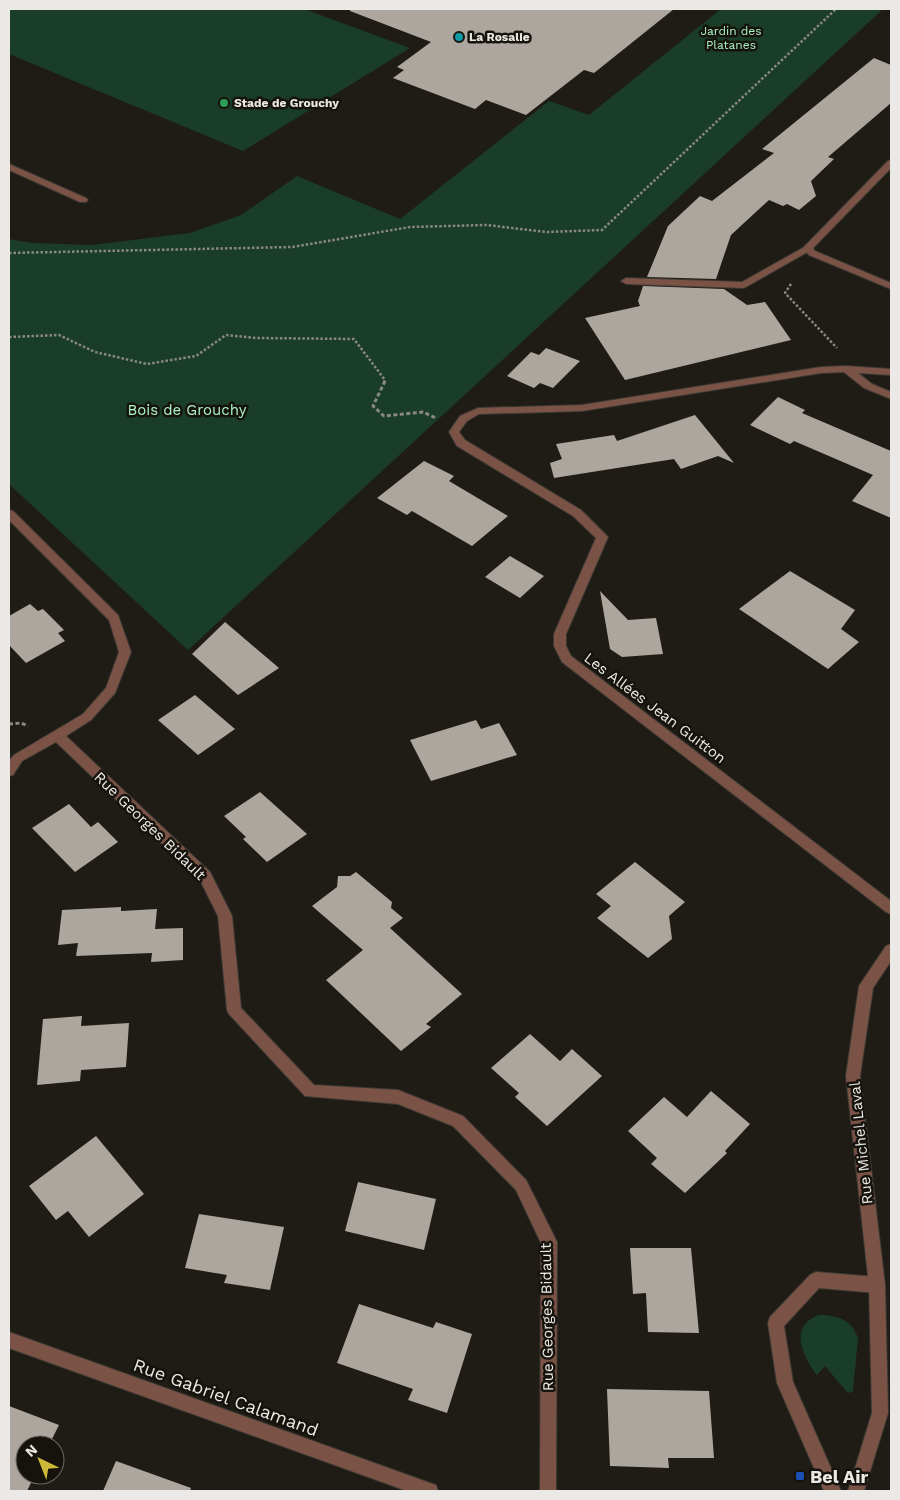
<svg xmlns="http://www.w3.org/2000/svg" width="900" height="1500" font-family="'Work Sans',sans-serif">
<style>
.green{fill:#1a3d29}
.building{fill:#ada69f}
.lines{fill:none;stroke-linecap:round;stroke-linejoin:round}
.lane-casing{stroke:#3c3933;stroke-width:2}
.street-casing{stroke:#3c3933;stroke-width:2}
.path-far1{stroke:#8a8883;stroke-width:2.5;stroke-dasharray:2.5 2;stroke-linecap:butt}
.path{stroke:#8a8883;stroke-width:3;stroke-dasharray:4 2.5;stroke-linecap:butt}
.lane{fill:#7a5346;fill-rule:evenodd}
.street{fill:#7a5346;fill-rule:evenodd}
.culture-dot{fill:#0f9aa8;stroke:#16130d;stroke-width:2}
.leisure-dot{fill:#2e9e5b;stroke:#16130d;stroke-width:2}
.transit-dot{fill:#1a4fb4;stroke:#16130d;stroke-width:2}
.labels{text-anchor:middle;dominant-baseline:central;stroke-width:5;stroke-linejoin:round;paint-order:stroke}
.far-park-label{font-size:12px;fill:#abf3c6;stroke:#16130d}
.far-poi-label{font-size:12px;font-weight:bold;fill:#ebe9e5;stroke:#16130d;text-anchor:start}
.park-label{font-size:15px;fill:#abf3c6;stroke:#16130d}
.street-label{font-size:15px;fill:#ebe9e5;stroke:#16130d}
.near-street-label{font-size:18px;fill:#ebe9e5;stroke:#16130d}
.near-poi-label{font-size:18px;font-weight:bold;fill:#ebe9e5;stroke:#16130d;text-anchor:start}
</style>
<rect width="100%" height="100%" fill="#1f1c16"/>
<g class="green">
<polygon points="9,9 304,9 410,48 243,151 9,54"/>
<polygon points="721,9 883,9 188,650 9,484 9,239 32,243 92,245 190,233 241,215 297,176 400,219 549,101 589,115"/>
<path d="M819,1315C837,1315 852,1320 858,1338L853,1391L850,1393L846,1391L825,1366L817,1375C803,1356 788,1326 819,1315Z"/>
</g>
<g class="building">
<polygon points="350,9 674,9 594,73 584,70 526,115 486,100 475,109 393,78 404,70 397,67 431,42 350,11"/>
<polygon points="874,58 891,65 891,103 828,157 834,159 811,181 816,196 799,210 787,204 783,206 769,200 731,235 716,279 647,277 668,226 700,196 712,201 774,153 762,149"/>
<polygon points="643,286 724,289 747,305 765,302 791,340 625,380 585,318 640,306 638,301"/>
<polygon points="546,348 580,361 553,388 540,383 534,388 507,376 531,352 539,355"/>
<polygon points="778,397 805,410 802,413 891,451 891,518 852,501 873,475 794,441 790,444 750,425"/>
<polygon points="695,415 734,463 718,456 681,469 674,459 554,478 550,463 562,459 556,444 614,435 617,441"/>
<polygon points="424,461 454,476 449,481 508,516 472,546 412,511 407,515 377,498"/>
<polygon points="510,556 544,576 520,598 485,577"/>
<polygon points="790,571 855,610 841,629 859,642 828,669 739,609"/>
<polygon points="600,591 628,620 656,618 663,654 622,657 610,649"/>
<polygon points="30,604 38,611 43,609 64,630 58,633 65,641 26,663 9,645 9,616"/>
<polygon points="225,622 279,668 238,695 192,654"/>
<polygon points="195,695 235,729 198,755 158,720"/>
<polygon points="476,720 481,729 499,723 517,755 431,781 410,740"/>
<polygon points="260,792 307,834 267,862 243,839 246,837 224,816"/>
<polygon points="69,804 91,827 98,822 118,842 75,872 32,828"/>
<polygon points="635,862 685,902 669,916 672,939 648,958 597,918 611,906 596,894"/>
<polygon points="356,872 392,902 391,908 403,918 390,928 462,994 426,1024 431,1027 401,1051 326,980 363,950 312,906 337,887 338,876 350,876"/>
<polygon points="121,907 121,911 157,909 155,929 183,928 183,960 151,962 152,953 76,956 78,943 58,945 62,910"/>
<polygon points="82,1016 81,1026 129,1023 126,1067 81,1070 80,1081 37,1085 43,1019"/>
<polygon points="530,1034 560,1061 572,1049 602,1076 547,1126 515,1097 519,1093 491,1068"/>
<polygon points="711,1091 750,1124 725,1151 727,1153 685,1193 651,1164 657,1158 628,1131 664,1097 687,1117"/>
<polygon points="96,1136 144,1194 89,1237 68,1211 56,1220 29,1186"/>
<polygon points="358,1182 436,1199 424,1250 345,1231"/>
<polygon points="199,1214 284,1227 270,1290 224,1283 227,1275 185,1268"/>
<polygon points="630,1248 691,1248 699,1333 648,1332 646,1293 633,1294"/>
<polygon points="359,1304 433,1328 436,1322 472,1334 447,1413 408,1400 413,1389 337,1363"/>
<polygon points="607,1389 709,1391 714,1458 668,1458 669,1468 610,1466"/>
<polygon points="9,1406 59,1425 49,1445 25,1445 25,1475 35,1475 27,1491 9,1491"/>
<polygon points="116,1461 191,1488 190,1491 103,1491"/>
</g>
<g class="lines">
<defs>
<g id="lane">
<polygon points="9,164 86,198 88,200 86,202 80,202 9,170"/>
<polygon points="808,245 813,248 811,250 744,288 626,284 621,281 626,278 742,282"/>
<polygon points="816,1272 877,1277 883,1280 885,1285 883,1290 877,1293 819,1288 784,1326 793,1382 841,1491 824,1491 777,1383 768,1323 770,1317 810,1275"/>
</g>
<g id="street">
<polygon points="891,160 891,168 813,248 815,251 891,283 891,289 809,255 803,248 888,161"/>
<polygon points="846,366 891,369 891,375 858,373 872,384 891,392 891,399 864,388 844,372 821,373 582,411 479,414 467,421 459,432 465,440 581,510 608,537 566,634 566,646 571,656 891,901 891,914 886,912 562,662 554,646 554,634 596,538 573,516 457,446 449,432 460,416 478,408 582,405 821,367"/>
<polygon points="9,510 13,511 118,615 131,652 115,693 91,720 66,736 210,872 232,916 241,1008 314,1085 398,1090 463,1116 526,1180 557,1242 556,1491 540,1491 541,1243 516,1190 453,1126 398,1104 305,1096 229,1014 227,1010 218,916 200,880 56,742 22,761 13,775 9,776 9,761 14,755 83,714 106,688 119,652 109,620 9,520"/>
<polygon points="891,944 891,961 873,988 860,1076 885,1285 888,1413 864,1491 848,1491 872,1413 869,1285 846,1076 859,986 886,946"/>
<polygon points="9,1332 430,1483 436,1485 438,1491 407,1491 9,1348"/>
</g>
</defs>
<use href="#lane" class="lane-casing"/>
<use href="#street" class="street-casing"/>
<g class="path-far1">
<polyline points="9,253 292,247 410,227 486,225 547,232 602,230 836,9"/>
<polyline points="791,284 785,293 837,348"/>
<polyline points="9,337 59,335 95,352 147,364 196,356 226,335 256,338 354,339 385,380 384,382"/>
</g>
<g class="path">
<polyline points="385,381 373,406 384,416 423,412 436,418"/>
<polyline points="9,724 21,723 28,726"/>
</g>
<use href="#lane" class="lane"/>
<use href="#street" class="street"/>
</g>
<circle class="culture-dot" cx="459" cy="37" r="5"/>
<circle class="leisure-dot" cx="224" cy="103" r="5"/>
<rect class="transit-dot" x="795" y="1471" width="10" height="10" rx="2.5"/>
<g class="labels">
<g class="far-park-label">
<text x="731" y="31">Jardin des<tspan x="731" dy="14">Platanes</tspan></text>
</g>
<g class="far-poi-label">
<text x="469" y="37">La Rosalie</text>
<text x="234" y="103">Stade de Grouchy</text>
</g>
<g class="park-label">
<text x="187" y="410">Bois de Grouchy</text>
</g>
<g class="street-label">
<text transform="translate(655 708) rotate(37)">Les Allées Jean Guitton</text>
<text transform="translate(150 826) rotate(44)">Rue Georges Bidault</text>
<text transform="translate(861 1143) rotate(-96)">Rue Michel Laval</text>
<text transform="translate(547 1317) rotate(-91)">Rue Georges Bidault</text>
</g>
<g class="near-street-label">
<text transform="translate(226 1397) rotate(20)">Rue Gabriel Calamand</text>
</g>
<g class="near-poi-label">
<text x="810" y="1476">Bel Air</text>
</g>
</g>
<rect width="900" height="1500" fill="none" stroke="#ebe9e5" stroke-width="20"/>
<g transform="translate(40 1460) rotate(317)"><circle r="24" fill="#16130d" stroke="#6b6963"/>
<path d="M0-4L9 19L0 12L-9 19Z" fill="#cdb938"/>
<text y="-8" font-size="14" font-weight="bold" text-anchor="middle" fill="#ebe9e5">N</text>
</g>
</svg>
